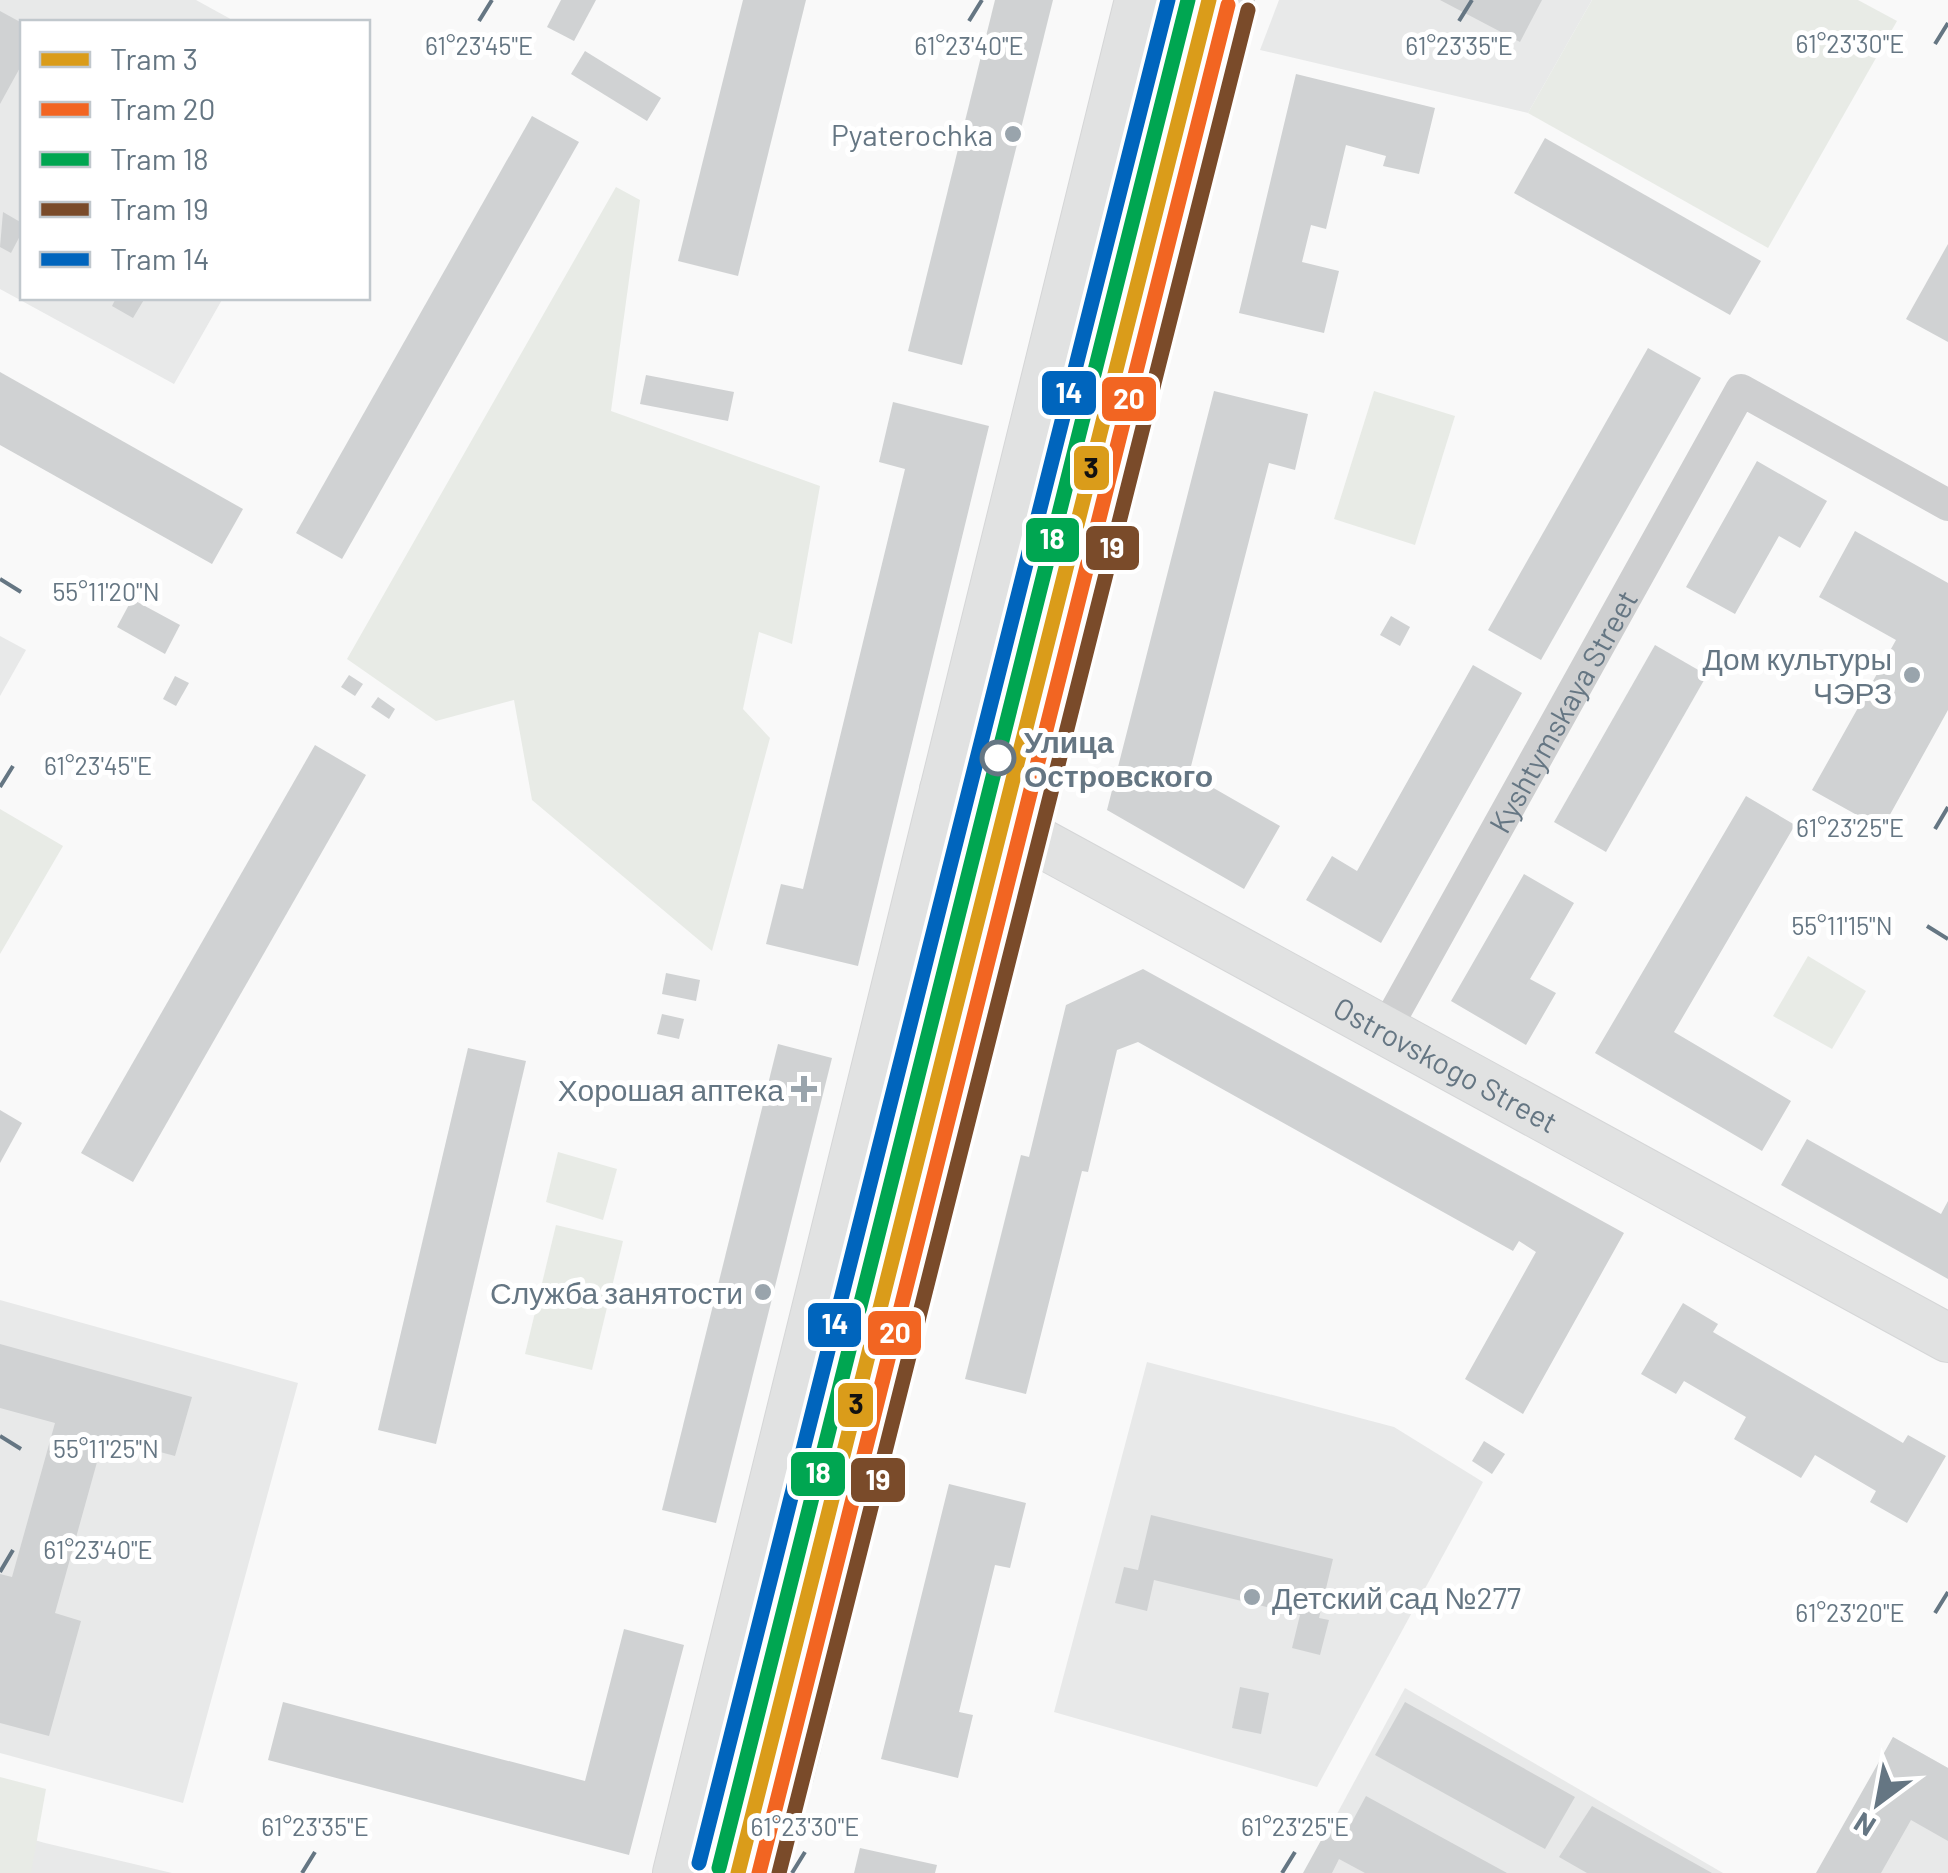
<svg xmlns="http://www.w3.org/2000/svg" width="1948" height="1873" font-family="Barlow,sans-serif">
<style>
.built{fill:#e8e9e9}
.green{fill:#e8ebe6}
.building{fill:#d0d2d3}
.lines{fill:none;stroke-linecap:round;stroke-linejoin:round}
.secondary-casing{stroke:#d5d6d7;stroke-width:50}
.street{stroke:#cecfd0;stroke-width:32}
.secondary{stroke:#e1e2e2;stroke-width:48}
.tram-1-casing{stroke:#fff;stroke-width:22}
.tram-2-casing{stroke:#fff;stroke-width:22}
.tram-3-casing{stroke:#fff;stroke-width:22}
.tram-4-casing{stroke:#fff;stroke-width:22}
.tram-5-casing{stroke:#fff;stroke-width:22}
.tram-1{stroke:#da9c1a;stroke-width:15}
.tram-2{stroke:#f26522;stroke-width:15}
.tram-3{stroke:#00a651;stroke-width:15}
.tram-4{stroke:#7a4b2a;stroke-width:15}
.tram-5{stroke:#0065bd;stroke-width:15}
.ticks{fill:none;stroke:#657683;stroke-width:4}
.poi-dot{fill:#99a4ac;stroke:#fff;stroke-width:4}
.stop-dot{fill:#fff;stroke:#657683;stroke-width:5}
.labels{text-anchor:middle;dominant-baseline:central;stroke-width:10;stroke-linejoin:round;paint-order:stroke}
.poi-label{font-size:30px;fill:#657683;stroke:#fff;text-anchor:end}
.street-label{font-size:30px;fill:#657683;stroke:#fff}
.stop-label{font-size:30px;font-weight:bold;fill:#657683;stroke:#fff;text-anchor:start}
.ticks-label{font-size:25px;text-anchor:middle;fill:#657683;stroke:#fff;stroke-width:10;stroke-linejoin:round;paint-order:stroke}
.line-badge{stroke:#fff;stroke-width:4}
.badge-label{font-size:28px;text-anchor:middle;font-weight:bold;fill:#fff}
.pale-badge-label{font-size:28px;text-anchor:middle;font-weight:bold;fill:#111}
</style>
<rect width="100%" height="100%" fill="#f9f9f9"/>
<g class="built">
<polygon points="0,0 196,0 236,22 22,22 22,298 223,298 174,384 0,289"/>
<polygon points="1279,0 1592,0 1528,113 1260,50"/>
<polygon points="0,636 26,650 0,696"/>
<polygon points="0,1300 298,1383 183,1803 0,1753"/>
<polygon points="1147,1362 1394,1427 1483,1482 1317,1787 1054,1712"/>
<polygon points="1405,1688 1723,1873 1305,1873"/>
<polygon points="1893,1737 1948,1768 1948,1873 1828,1873"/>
<polygon points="0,1830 45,1843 172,1873 0,1873"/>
</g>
<g class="green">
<polygon points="1592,0 1858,0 1897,21 1768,248 1528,113"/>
<polygon points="616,187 640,200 611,411 820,486 792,644 759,632 743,709 770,738 712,951 532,800 514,700 436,721 347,659"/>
<polygon points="1374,391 1455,416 1415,545 1334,519"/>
<polygon points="0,809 63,846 0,954"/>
<polygon points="1808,956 1866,991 1832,1049 1773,1016"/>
<polygon points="558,1152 617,1169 603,1220 546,1202"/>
<polygon points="556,1225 623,1241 592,1370 525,1354"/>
<polygon points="0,1777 46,1789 31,1873 0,1873"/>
</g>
<g class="building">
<polygon points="561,0 596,0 574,41 547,27"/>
<polygon points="743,0 806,0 738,276 678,261"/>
<polygon points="995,0 1053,0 962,365 908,351"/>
<polygon points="1440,0 1542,0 1520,42"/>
<polygon points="0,11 22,23 22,64 0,104"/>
<polygon points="585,51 661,98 647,121 571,74"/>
<polygon points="1296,74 1435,108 1419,174 1383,166 1386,156 1346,145 1326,229 1311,225 1302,262 1339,271 1324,333 1239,313"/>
<polygon points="532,116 579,142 342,559 296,533"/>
<polygon points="1545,138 1761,261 1730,315 1514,193"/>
<polygon points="3,212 22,223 22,232 11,253 0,247"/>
<polygon points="1948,244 1948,342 1906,319"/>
<polygon points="116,298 145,298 133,318 112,306"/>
<polygon points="1648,348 1701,378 1541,660 1488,630"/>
<polygon points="0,372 243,509 212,564 0,445"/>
<polygon points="646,375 734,392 728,421 640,404"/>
<polygon points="1214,391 1308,414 1295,470 1269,463 1189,774 1280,826 1244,889 1107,810"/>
<polygon points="893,402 989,426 858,966 766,944 781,884 803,889 905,469 879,462"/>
<polygon points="1757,461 1827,501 1800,548 1779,536 1735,614 1686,587"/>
<polygon points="1855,531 1948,583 1948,710 1882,829 1812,790 1896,640 1819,597"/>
<polygon points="132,599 180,625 165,654 117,627"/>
<polygon points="1391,616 1410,627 1400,646 1380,635"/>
<polygon points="1655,645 1707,675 1606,852 1554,822"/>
<polygon points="1473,665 1522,693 1381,943 1306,900 1332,856 1357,871"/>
<polygon points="349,675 363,684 355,696 341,687"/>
<polygon points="175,676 189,683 176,706 163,699"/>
<polygon points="378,697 395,709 389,719 371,707"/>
<polygon points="315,745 366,775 133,1182 81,1153"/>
<polygon points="1746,796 1795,825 1674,1032 1791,1101 1762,1151 1595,1053"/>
<polygon points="1524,874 1574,903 1530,979 1556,993 1526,1045 1451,1001"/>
<polygon points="1143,969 1624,1233 1523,1414 1465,1379 1536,1252 1519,1241 1513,1251 1138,1042 1117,1050 1088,1172 1082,1171 1026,1394 965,1379 1021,1155 1029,1157 1066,1005"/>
<polygon points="666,973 700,980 696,1001 662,994"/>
<polygon points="662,1014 684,1019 679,1039 657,1034"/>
<polygon points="778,1044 832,1058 716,1523 662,1510"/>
<polygon points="468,1048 526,1061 436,1444 378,1430"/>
<polygon points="0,1110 22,1123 0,1163"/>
<polygon points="1807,1139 1941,1214 1948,1201 1948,1279 1781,1185"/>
<polygon points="1683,1303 1718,1324 1713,1332 1903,1443 1908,1435 1946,1456 1907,1523 1870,1502 1876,1491 1815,1455 1801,1478 1734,1439 1746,1417 1684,1381 1676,1394 1641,1374"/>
<polygon points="0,1344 192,1397 175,1456 104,1437 55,1613 81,1621 49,1736 0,1723 0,1574 12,1577 55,1423 0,1408"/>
<polygon points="1484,1441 1505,1454 1492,1474 1472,1461"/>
<polygon points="949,1484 1026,1503 1010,1568 995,1565 959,1712 973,1715 958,1778 881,1759"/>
<polygon points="1151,1515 1333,1559 1319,1618 1329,1620 1320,1655 1292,1648 1300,1615 1154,1580 1147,1611 1115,1603 1124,1567 1138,1570"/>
<polygon points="624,1629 684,1645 629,1855 268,1760 283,1702 585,1781"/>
<polygon points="1240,1687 1269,1693 1261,1734 1232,1728"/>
<polygon points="1405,1702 1575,1797 1545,1849 1375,1755"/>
<polygon points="1893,1737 1948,1768 1948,1841 1911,1820 1881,1873 1816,1873"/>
<polygon points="1366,1796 1507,1873 1365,1873 1339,1859 1332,1873 1303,1873 1330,1824 1346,1833"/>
<polygon points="1592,1806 1712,1873 1587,1873 1559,1857"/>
<polygon points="860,1848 937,1865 935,1873 854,1873"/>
</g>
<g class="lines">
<defs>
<g id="secondary">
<path id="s2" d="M944,790L1948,1338"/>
<polyline points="789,1776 1230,0"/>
<polyline points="677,1873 1139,0"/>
</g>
</defs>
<use href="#secondary" class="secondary-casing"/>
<path class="street" id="s1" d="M1385,1030L1741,390L1948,505"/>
<use href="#secondary" class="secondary"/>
<defs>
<polyline id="tram-1" points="738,1873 1209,0"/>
<polyline id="tram-2" points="759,1873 1228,5"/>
<polyline id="tram-3" points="719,1868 1188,0"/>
<polyline id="tram-4" points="779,1873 1248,10"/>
<polyline id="tram-5" points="699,1863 1168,0"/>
</defs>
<use href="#tram-1" class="tram-1-casing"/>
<use href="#tram-2" class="tram-2-casing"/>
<use href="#tram-3" class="tram-3-casing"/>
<use href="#tram-4" class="tram-4-casing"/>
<use href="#tram-5" class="tram-5-casing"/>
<use href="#tram-1" class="tram-1"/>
<use href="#tram-2" class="tram-2"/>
<use href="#tram-3" class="tram-3"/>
<use href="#tram-4" class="tram-4"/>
<use href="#tram-5" class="tram-5"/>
</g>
<path class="ticks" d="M479,21L492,0M969,21L982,0M1459,21L1472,0M1935,44L1948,23M0,579L21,592M0,787L13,766M1935,829L1948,807M1927,926L1948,939M0,1436L21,1449M0,1572L13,1550M1935,1613L1948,1592M302,1873L315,1852M792,1873L805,1852M1282,1873L1295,1852"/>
<g class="poi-dot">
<circle cx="1013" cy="134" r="10"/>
<circle cx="1912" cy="675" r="10"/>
<path d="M799 1074h10v10h10v10h-10v10h-10v-10h-10v-10h10z"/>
<circle cx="763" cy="1292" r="10"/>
<circle cx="1252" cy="1597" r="10"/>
</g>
<circle class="stop-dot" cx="998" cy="758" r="16"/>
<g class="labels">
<g class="poi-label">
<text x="993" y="134">Pyaterochka</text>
<text x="1892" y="658">Дом культуры<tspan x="1892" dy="34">ЧЭРЗ</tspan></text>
<text x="784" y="1089">Хорошая аптека</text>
<text x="743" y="1292">Служба занятости</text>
<text x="1272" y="1597" text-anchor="start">Детский сад №277</text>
</g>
<g class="street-label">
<text stroke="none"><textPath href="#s1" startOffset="365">Kyshtymskaya Street</textPath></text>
<text stroke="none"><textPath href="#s2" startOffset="572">Ostrovskogo Street</textPath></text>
</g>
<g class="stop-label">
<text x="1024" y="741">Улица<tspan x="1024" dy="34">Островского</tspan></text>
</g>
</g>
<g class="ticks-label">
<text x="1850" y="53">61°23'30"E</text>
<text x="479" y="55">61°23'45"E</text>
<text x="969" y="55">61°23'40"E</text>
<text x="1459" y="55">61°23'35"E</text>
<text x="106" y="601">55°11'20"N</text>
<text x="98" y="775">61°23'45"E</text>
<text x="1850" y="837">61°23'25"E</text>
<text x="1842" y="935">55°11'15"N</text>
<text x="106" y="1458">55°11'25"N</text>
<text x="98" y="1559">61°23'40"E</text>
<text x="1850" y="1622">61°23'20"E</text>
<text x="315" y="1836">61°23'35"E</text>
<text x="805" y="1836">61°23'30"E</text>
<text x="1295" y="1836">61°23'25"E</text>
</g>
<g class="line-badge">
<rect x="1040" y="369" width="58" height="48" rx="10" fill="#0065bd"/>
<rect x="1100" y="375" width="58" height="48" rx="10" fill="#f26522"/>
<rect x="1072" y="444" width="39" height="48" rx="10" fill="#da9c1a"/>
<rect x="1024" y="516" width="57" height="48" rx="10" fill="#00a651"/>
<rect x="1084" y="524" width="57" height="48" rx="10" fill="#7a4b2a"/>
<rect x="806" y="1301" width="57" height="48" rx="10" fill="#0065bd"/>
<rect x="866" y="1309" width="57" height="48" rx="10" fill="#f26522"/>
<rect x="836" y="1381" width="39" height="48" rx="10" fill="#da9c1a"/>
<rect x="789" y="1450" width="58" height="48" rx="10" fill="#00a651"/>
<rect x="849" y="1456" width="58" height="48" rx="10" fill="#7a4b2a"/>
</g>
<g class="badge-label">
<text x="1069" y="403">14</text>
<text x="1129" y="409">20</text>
<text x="1052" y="549">18</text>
<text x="1112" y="558">19</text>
<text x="835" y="1334">14</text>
<text x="895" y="1343">20</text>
<text x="818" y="1483">18</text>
<text x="878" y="1490">19</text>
</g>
<g class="pale-badge-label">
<text x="1091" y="478">3</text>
<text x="856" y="1414">3</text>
</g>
<rect x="20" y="20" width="350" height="280" fill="#ffffff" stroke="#c1c8cd" stroke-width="2.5"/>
<rect x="40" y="52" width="50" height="15" fill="#da9c1a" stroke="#c1c8cd" stroke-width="2.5"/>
<text x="110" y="70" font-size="30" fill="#657683">Tram 3</text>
<rect x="40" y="102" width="50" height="15" fill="#f26522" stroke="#c1c8cd" stroke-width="2.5"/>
<text x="110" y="120" font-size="30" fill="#657683">Tram 20</text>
<rect x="40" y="152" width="50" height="15" fill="#00a651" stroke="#c1c8cd" stroke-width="2.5"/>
<text x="110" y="170" font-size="30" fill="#657683">Tram 18</text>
<rect x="40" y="202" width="50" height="15" fill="#7a4b2a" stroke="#c1c8cd" stroke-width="2.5"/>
<text x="110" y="220" font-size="30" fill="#657683">Tram 19</text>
<rect x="40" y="252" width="50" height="15" fill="#0065bd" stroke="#c1c8cd" stroke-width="2.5"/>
<text x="110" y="270" font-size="30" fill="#657683">Tram 14</text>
<g transform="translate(1878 1803) rotate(212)" stroke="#ffffff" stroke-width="8" paint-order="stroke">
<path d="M0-8L18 38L0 25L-18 38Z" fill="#657683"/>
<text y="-15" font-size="28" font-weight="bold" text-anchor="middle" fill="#657683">N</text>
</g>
</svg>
